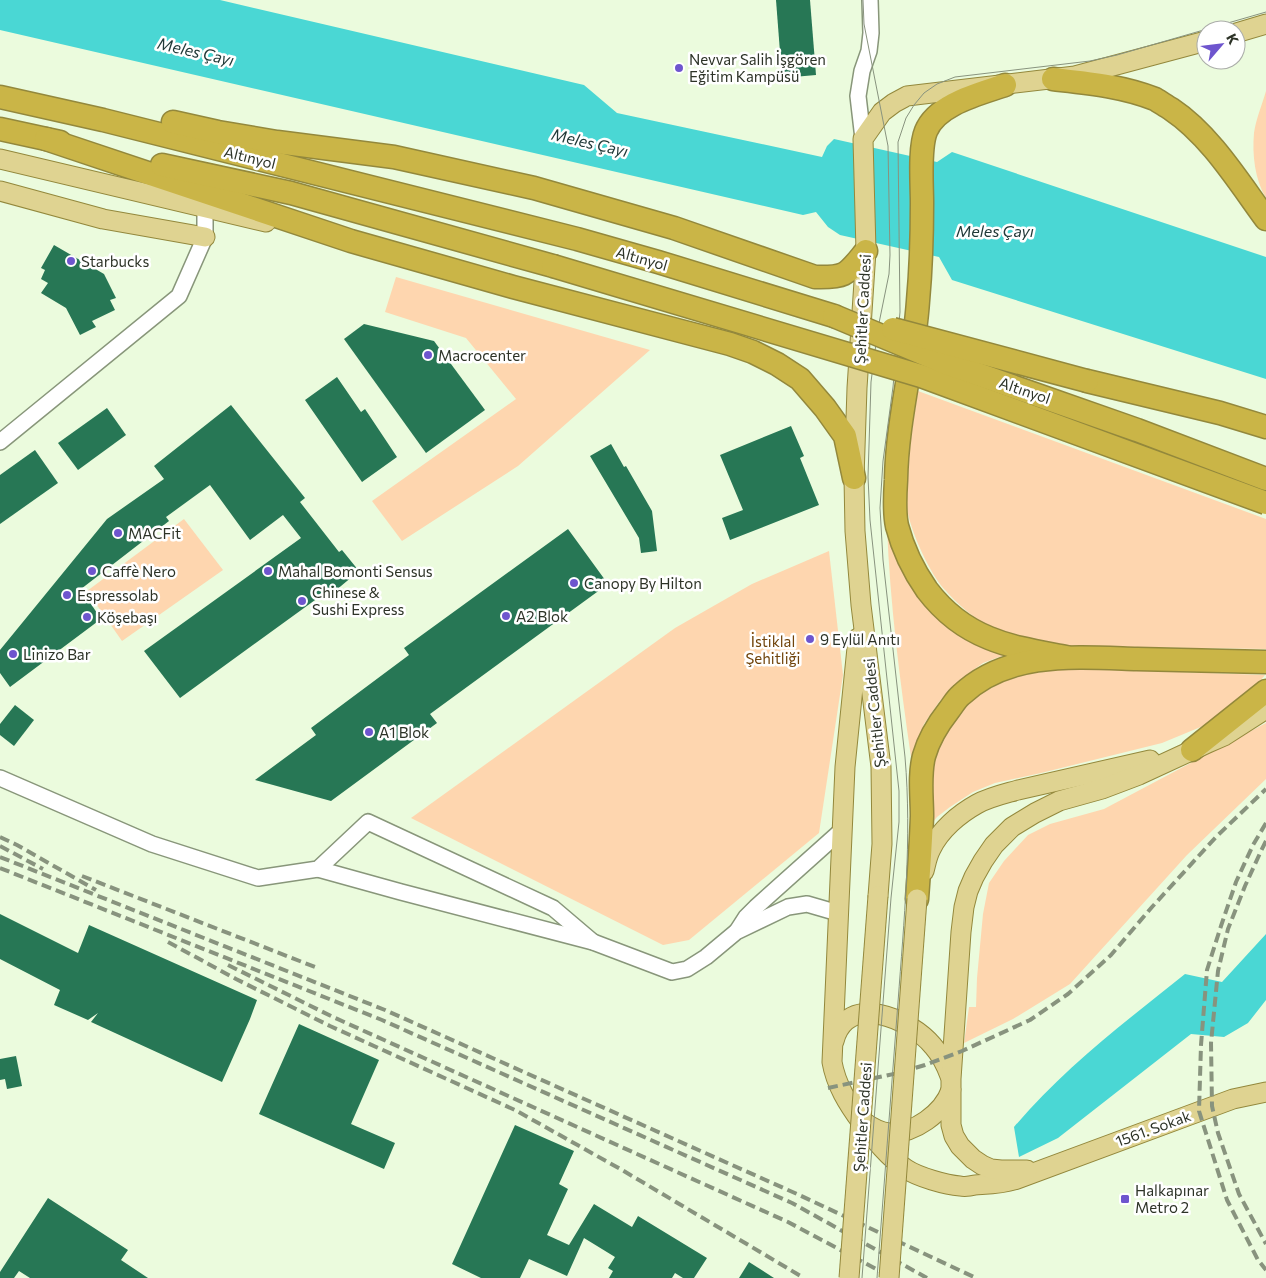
<svg xmlns="http://www.w3.org/2000/svg" width="1266" height="1278" font-family="Commissioner,sans-serif">
<style>
.green{fill:#fed6af}
.water{fill:#4ad7d4}
.building{fill:#277755}
.lines{fill:none;stroke-linecap:round;stroke-linejoin:round}
.minor-casing{stroke:#88967a;stroke-width:18}
.major-casing{stroke:#93883c;stroke-width:21}
.highway-casing{stroke:#93883c;stroke-width:25}
.minor{stroke:#fff;stroke-width:15}
.major{stroke:#dfd391;stroke-width:19}
.highway{stroke:#cab547;stroke-width:22}
.tram{stroke:#88937e;stroke-width:1}
.rail{stroke:#88937e;stroke-width:4;stroke-dasharray:10 5;stroke-linecap:butt}
.major-bridge-casing{stroke:#93883c;stroke-width:21;stroke-linecap:butt}
.highway-bridge-casing{stroke:#93883c;stroke-width:25;stroke-linecap:butt}
.major-bridge{stroke:#dfd391;stroke-width:19}
.highway-bridge{stroke:#cab547;stroke-width:22}
.poi-dot{fill:#6e55ce;stroke:#fff;stroke-width:2}
.labels{text-anchor:middle;dominant-baseline:central;stroke-width:5;stroke-linejoin:round;paint-order:stroke}
.poi-label{font-size:15px;fill:#2d3327;stroke:#fff;text-anchor:start}
.street-label{font-size:15px;fill:#2d3327;stroke:#fff}
.park-label{font-size:15px;fill:#70440b;stroke:#fff}
.water-label{font-size:16px;font-style:italic;fill:#223a39;stroke:#fff}
</style>
<rect width="100%" height="100%" fill="#ebfbdd"/>
<g class="green">
<path d="M1266,91V198C1255,180 1252,155 1254,133C1256,119 1262,105 1266,91Z"/>
<polygon points="396,277 650,350 518,466 402,541 372,501 516,399 466,338 385,312"/>
<path d="M918,391L1266,519V649L1052,646C1035,643 1020,639 1004,633C998,630 991,629 986,625C972,616 957,604 946,591C930,575 910,530 907,508C904,472 913,427 918,391Z"/>
<polygon points="184,519 223,570 122,641 87,591"/>
<path d="M887,527L895,551L1002,653V656L983,663L961,679L939,702L924,724L913,757H911C900,681 890,604 887,527Z"/>
<polygon points="829,551 843,675 819,833 689,940 663,945 411,818 675,628 752,584"/>
<polygon points="1069,668 1265,675 1254,688 1229,709 1203,726 1162,743 1041,773 995,783 973,792 950,807 937,817 927,830 929,768 941,734 958,711 981,694 1002,682 1022,675"/>
<polygon points="1266,723 1266,779 1187,855 1070,984 1013,1019 964,1043 969,1007 976,1007 977,978 983,914 989,883 1004,861 1028,835 1050,824 1104,809"/>
</g>
<g class="water">
<polygon points="0,0 220,0 584,85 617,113 822,157 827,146 834,139 937,162 952,152 1266,257 1266,379 952,280 939,257 840,235 828,227 816,212 803,215 0,30"/>
<path d="M1266,934V1000L1248,1023L1224,1037L1191,1034L1058,1138L1019,1157L1014,1127C1064,1068 1125,1022 1185,974L1222,982Z"/>
</g>
<g class="building">
<polygon points="776,0 810,0 816,75 782,78"/>
<polygon points="54,245 104,274 116,298 110,300 115,310 92,321 96,327 80,335 66,308 41,293 48,283 41,279 45,270 41,268"/>
<polygon points="364,324 434,341 485,410 426,453 344,339"/>
<polygon points="337,377 361,412 365,409 397,457 362,482 305,400"/>
<polygon points="231,405 305,498 300,502 339,552 342,550 359,571 335,591 333,587 180,698 144,651 301,538 283,515 250,540 210,485 166,517 169,521 81,589 101,619 10,687 0,673 0,650 107,519 164,479 154,466"/>
<polygon points="107,408 126,435 78,470 58,443"/>
<polygon points="791,426 804,456 800,458 819,505 730,540 722,518 743,510 720,455"/>
<polygon points="611,444 624,467 626,466 652,511 657,551 641,553 639,538 590,456"/>
<polygon points="35,450 58,483 0,524 0,475"/>
<polygon points="568,529 608,584 430,714 437,723 331,801 255,780 316,735 311,728 409,655 404,648"/>
<polygon points="15,705 34,720 14,746 0,735 0,724"/>
<polygon points="0,914 78,953 89,925 257,1000 250,1019 222,1082 91,1022 98,1013 88,1020 54,1005 60,990 0,959"/>
<polygon points="299,1024 379,1060 351,1124 395,1143 384,1169 259,1114"/>
<polygon points="16,1056 22,1086 7,1089 5,1079 0,1080 0,1059"/>
<polygon points="515,1125 574,1151 559,1184 568,1189 547,1235 569,1245 594,1204 632,1227 638,1216 707,1258 694,1278 683,1278 675,1273 672,1278 609,1278 613,1271 608,1268 615,1257 584,1238 567,1276 529,1259 520,1278 481,1278 452,1264"/>
<polygon points="48,1198 128,1250 121,1260 148,1278 30,1278 19,1271 14,1278 0,1278 0,1272"/>
<polygon points="749,1262 774,1278 739,1278"/>
</g>
<g class="lines">
<defs>
<g id="minor">
<polyline points="863,139 858,96 862,71 869,51 871,33 870,0"/>
<polyline points="0,442 179,296 205,237 205,208"/>
<polyline points="0,778 152,844 258,878 318,869 368,822 553,908 593,942"/>
<polyline points="318,869 401,892 593,942 672,972 687,969 706,957 736,932 788,907 807,904 838,913"/>
<polyline points="737,931 746,917 756,907 842,830"/>
</g>
<g id="major">
<polyline points="1236,33 1266,24"/>
<polyline points="0,159 266,222"/>
<polyline points="0,191 103,219 205,237"/>
<path d="M858,638L845,767L832,1062C836,1085 848,1104 862,1123C875,1140 888,1157 906,1169C918,1177 946,1185 960,1186C965,1187 971,1186 975,1185C990,1184 1003,1184 1017,1179L1233,1099L1266,1092"/>
<path d="M924,871C926,864 927,856 931,849C940,830 959,814 977,804C990,797 1004,794 1018,790L1150,760"/>
<polyline points="878,896 882,844 881,767 861,605 855,531 854,478 857,388 866,251 863,139 882,112 894,103 907,96 1075,76 1206,41"/>
<path d="M834,1041C847,991 911,1019 933,1046C941,1055 946,1065 950,1076"/>
<path d="M864,1122C871,1127 880,1132 889,1133C914,1134 943,1113 951,1090"/>
<polyline points="1027,1170 1001,1170 991,1169 982,1165 973,1159 960,1146 954,1136 951,1125 951,1079 961,932 964,907 968,891 974,877 983,861 994,845 1012,827 1035,813 1059,801 1102,789 1139,775 1208,743 1224,736 1266,709"/>
</g>
<g id="highway">
<path d="M1053,79C1088,83 1122,86 1155,99C1160,102 1166,106 1171,109C1210,135 1238,181 1266,219"/>
<path d="M1005,85C979,94 937,104 926,131C919,148 922,184 922,203C922,236 921,268 918,301C914,361 897,420 896,480C895,495 894,512 897,526C903,549 913,570 927,590C943,611 964,628 989,638C1013,648 1040,652 1066,657"/>
<polyline points="0,97 103,120 577,239 658,262 834,316"/>
<path d="M173,122L218,132L277,142L394,157L534,188L674,228L815,277C847,278 847,274 866,251"/>
<polyline points="0,129 60,142"/>
<polyline points="46,139 351,241 513,287 730,344 753,352 777,364 800,379 825,408 845,436 854,478"/>
<polyline points="162,165 291,193 553,266"/>
<polyline points="1087,381 1220,413 1266,427"/>
<polyline points="1192,750 1266,691"/>
<path d="M917,899C919,872 921,844 922,816C922,797 919,775 924,756C929,738 938,724 949,710C953,705 956,699 961,695C1008,650 1078,657 1137,659C1180,660 1223,661 1266,662"/>
</g>
</defs>
<use href="#minor" class="minor-casing"/>
<use href="#major" class="major-casing"/>
<use href="#highway" class="highway-casing"/>
<use href="#minor" class="minor"/>
<use href="#major" class="major"/>
<use href="#highway" class="highway"/>
<g class="tram">
<polyline points="862,1278 891,898 899,822 899,791 870,520 868,477 871,382 878,328 889,274 890,255 888,146 864,24 863,0"/>
<path d="M877,1278C884,1186 891,1094 898,1002C904,921 912,839 905,757L883,560L880,508L883,461L893,387L900,312L898,142L906,118L914,105L924,93L937,84L955,77L1090,61L1117,55L1266,12"/>
</g>
<g class="rail">
<polyline points="1266,823 1253,845 1236,882 1221,926 1207,970 1201,1045 1199,1111 1227,1200 1258,1260 1266,1270"/>
<polyline points="0,837 17,845 96,890"/>
<polyline points="1266,841 1261,851 1245,886 1228,929 1218,971 1211,1043 1212,1106 1218,1133 1239,1194 1266,1244"/>
<polyline points="0,846 43,869"/>
<polyline points="0,857 385,1010 797,1194 976,1278"/>
<polyline points="0,868 382,1020 792,1203 927,1278"/>
<polyline points="82,876 315,967"/>
<polyline points="168,942 236,979 330,1026 515,1110 622,1170 804,1278"/>
<polyline points="228,965 333,1017 788,1222 893,1278"/>
<polyline points="828,1088 898,1073 925,1065 962,1051 1030,1020 1068,994 1111,955 1152,907 1216,837 1266,789"/>
</g>
<defs>
<g id="major-bridge">
<polyline points="849,1278 878,896"/>
<polyline points="889,1278 917,899"/>
</g>
<g id="highway-bridge">
<polyline points="553,266 921,376 1266,503"/>
<polyline points="834,316 946,363 1137,430 1266,479"/>
<polyline points="893,329 1087,381"/>
</g>
</defs>
<use href="#major-bridge" class="major-bridge-casing"/>
<use href="#highway-bridge" class="highway-bridge-casing"/>
<use href="#major-bridge" class="major-bridge"/>
<use href="#highway-bridge" class="highway-bridge"/>
</g>
<g class="poi-dot">
<circle cx="679" cy="68" r="5"/>
<circle cx="71" cy="261" r="5"/>
<circle cx="428" cy="355" r="5"/>
<circle cx="118" cy="533" r="5"/>
<circle cx="92" cy="571" r="5"/>
<circle cx="268" cy="571" r="5"/>
<circle cx="574" cy="583" r="5"/>
<circle cx="67" cy="595" r="5"/>
<circle cx="302" cy="601" r="5"/>
<circle cx="506" cy="616" r="5"/>
<circle cx="87" cy="617" r="5"/>
<circle cx="810" cy="639" r="5"/>
<circle cx="13" cy="654" r="5"/>
<circle cx="369" cy="732" r="5"/>
<rect x="1120" y="1194" width="10" height="10" rx="2.5"/>
</g>
<g class="labels">
<g class="poi-label">
<text x="689" y="59">Nevvar Salih İşgören<tspan x="689" dy="17">Eğitim Kampüsü</tspan></text>
<text x="81" y="261">Starbucks</text>
<text x="438" y="355">Macrocenter</text>
<text x="128" y="533">MACFit</text>
<text x="102" y="571">Caffè Nero</text>
<text x="278" y="571">Mahal Bomonti Sensus</text>
<text x="584" y="583">Canopy By Hilton</text>
<text x="312" y="592">Chinese &amp;<tspan x="312" dy="17">Sushi Express</tspan></text>
<text x="77" y="595">Espressolab</text>
<text x="516" y="616">A2 Blok</text>
<text x="97" y="617">Köşebaşı</text>
<text x="820" y="639">9 Eylül Anıtı</text>
<text x="23" y="654">Linizo Bar</text>
<text x="379" y="732">A1 Blok</text>
<text x="1135" y="1190">Halkapınar<tspan x="1135" dy="17">Metro 2</tspan></text>
</g>
<g class="street-label">
<text transform="translate(250 157) rotate(14)">Altınyol</text>
<text transform="translate(642 258) rotate(16)">Altınyol</text>
<text transform="translate(862 309) rotate(-87)">Şehitler Caddesi</text>
<text transform="translate(1025 390) rotate(19)">Altınyol</text>
<text transform="translate(874 713) rotate(-96)">Şehitler Caddesi</text>
<text transform="translate(862 1117) rotate(-86)">Şehitler Caddesi</text>
<text transform="translate(1153 1128) rotate(-20)">1561. Sokak</text>
</g>
<g class="park-label">
<text x="773" y="641">İstiklal<tspan x="773" dy="17">Şehitliği</tspan></text>
</g>
<g class="water-label">
<text transform="translate(196 51) rotate(13)">Meles Çayı</text>
<text transform="translate(590 142) rotate(13)">Meles Çayı</text>
<text x="995" y="230">Meles Çayı</text>
</g>
</g>
<g transform="translate(1221 45) rotate(62)"><circle r="24" fill="#ffffff" stroke="#abada9"/>
<path d="M0-4L9 19L0 12L-9 19Z" fill="#6e55ce"/>
<text y="-8" font-size="14" font-weight="bold" text-anchor="middle" fill="#2d3327">K</text>
</g>
</svg>
